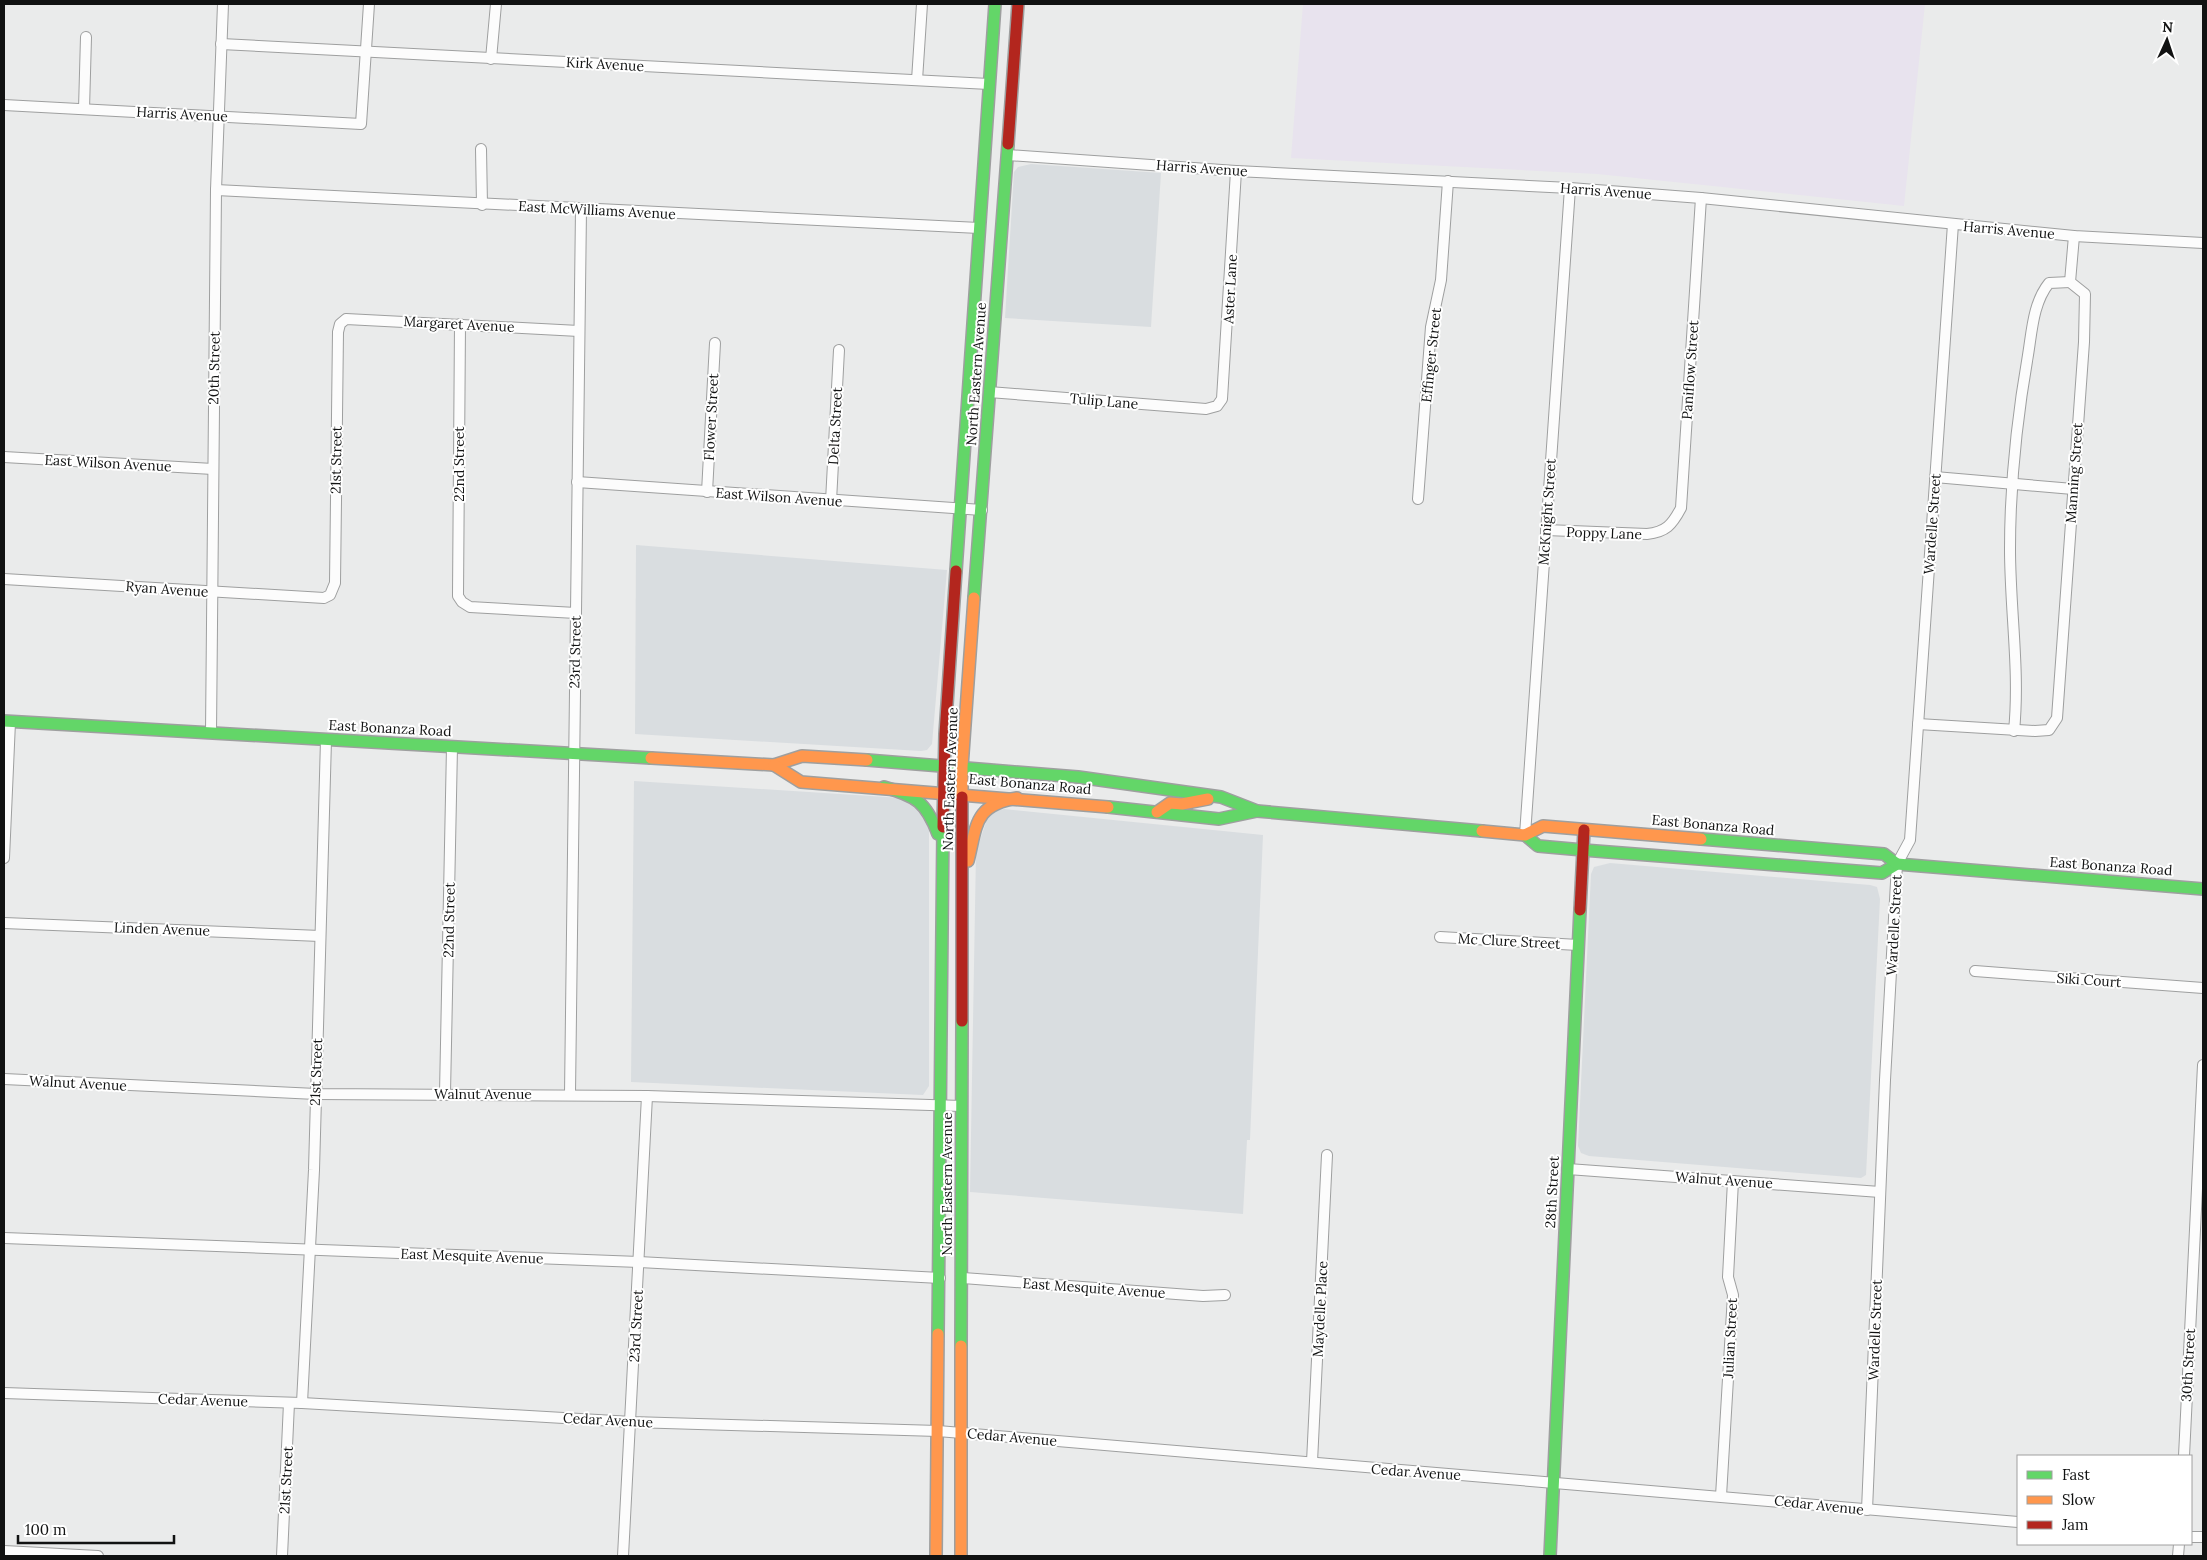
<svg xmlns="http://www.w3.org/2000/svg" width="2207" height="1560" font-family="Lora,serif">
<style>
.built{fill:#d9dde0}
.education{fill:#e8e3ee}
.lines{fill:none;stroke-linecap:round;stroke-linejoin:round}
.street-casing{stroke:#9e9f9f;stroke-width:12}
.fast-casing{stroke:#9e9f9f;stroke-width:14}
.slow-casing{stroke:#9e9f9f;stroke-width:14}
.jam-casing{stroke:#9e9f9f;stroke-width:14}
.street{stroke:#fcfcfc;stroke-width:10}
.fast{stroke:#63d668;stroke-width:11}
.slow{stroke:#ff974d;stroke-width:11}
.jam{stroke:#b3261e;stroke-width:11}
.labels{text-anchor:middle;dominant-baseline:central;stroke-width:4;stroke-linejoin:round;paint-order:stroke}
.street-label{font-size:14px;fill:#111212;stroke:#fff}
</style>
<rect width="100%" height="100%" fill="#eaebeb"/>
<g class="built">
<polygon points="1031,164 1161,173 1151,327 1005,318 1014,172 1018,167"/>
<polygon points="636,545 947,570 932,744 927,750 921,751 635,734"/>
<polygon points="634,781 902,798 921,808 929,830 929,1086 923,1095 631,1082"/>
<polygon points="1004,809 1263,835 1250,1140 1247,1140 1243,1214 970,1192 976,852 989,813"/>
<polygon points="1610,863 1870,885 1877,887 1880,899 1866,1175 1861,1178 1589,1156 1581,1153 1578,1146 1591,874 1594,867"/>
</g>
<polygon class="education" points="1303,4 1925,4 1904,206 1597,174 1291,158"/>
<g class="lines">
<defs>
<g id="street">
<polyline points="221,44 989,84"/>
<polyline points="491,59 496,4"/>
<polyline points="917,80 922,4"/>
<polyline points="4,105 361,124 369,4"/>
<polyline points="84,109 86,37"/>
<polyline points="481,149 482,205"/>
<polyline points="1008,155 1236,171 1570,188 1701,198 2074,236 2203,243"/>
<polyline points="216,190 979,228"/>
<polyline points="460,324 458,596 462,602 470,607 576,613"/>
<polyline points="989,392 1206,409 1217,406 1222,399 1236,171"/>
<polyline points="4,457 213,469"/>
<polyline points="1935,477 2073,489"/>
<polyline points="577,482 982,510"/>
<polyline points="707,492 715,343"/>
<polyline points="1418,499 1431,327 1441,280 1448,181"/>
<polyline points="831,501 839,350"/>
<path d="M1546,530L1647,534C1666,532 1672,525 1681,508L1701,198"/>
<polyline points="4,579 324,598 330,595 335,583 338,332 340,324 346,319 579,331"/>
<polyline points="1918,724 2035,731 2049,730 2057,718 2084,342 2085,294 2070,282 2074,236"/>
<path d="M2014,731C2020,671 2010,610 2010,549C2010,485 2017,418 2028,355C2032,331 2033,303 2049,283L2070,282"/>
<polyline points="211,733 216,190 223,4"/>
<polyline points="1525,835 1570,188"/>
<polyline points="4,858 10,722"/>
<polyline points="4,923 320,936"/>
<polyline points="1440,937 1578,945"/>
<polyline points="1975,971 2203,988"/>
<polyline points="4,1079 316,1094 647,1096 962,1106"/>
<polyline points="445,1093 452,747"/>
<polyline points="570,1094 581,210"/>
<polyline points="1568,1169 1880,1192"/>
<polyline points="4,1238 639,1262 940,1278"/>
<polyline points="963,1278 1203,1296 1225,1295"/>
<polyline points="4,1393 302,1403 632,1422 938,1431 2018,1522"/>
<polyline points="302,1403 314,1170 326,740"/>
<polyline points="2184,1456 2203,1065"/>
<polyline points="1312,1462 1327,1155"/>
<polyline points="1721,1496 1733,1295 1728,1277 1733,1181"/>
<polyline points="1867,1510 1885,1080 1897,864 1910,840 1953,224"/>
<polyline points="2191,1537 2203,1537"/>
<polyline points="4,1551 98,1556"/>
<polyline points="282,1556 289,1403"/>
<polyline points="623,1556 647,1096"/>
<polyline points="2178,1556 2179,1544"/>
</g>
<g id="fast">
<polyline points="956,571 995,4"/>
<polyline points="974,598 1008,144"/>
<polyline points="4,721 651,758"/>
<polyline points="867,760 1078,777 1221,797 1257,811 1482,831"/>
<path d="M884,787C916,796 926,802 938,834"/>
<polyline points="1108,807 1219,819 1257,811"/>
<polyline points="1525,835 1538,846 1583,850 1882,873 1897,864 2203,889"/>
<polyline points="1701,839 1884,854 1897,864"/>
<polyline points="938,1334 943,827"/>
<polyline points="961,1346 962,1021"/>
<polyline points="1550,1556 1580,910"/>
</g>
<g id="slow">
<polyline points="651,758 774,765 802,756 867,760"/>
<polyline points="774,765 801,782 1108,807"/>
<polyline points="962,797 962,767 974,598"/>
<polyline points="1157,812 1170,803 1182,804 1208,799"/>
<polyline points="1482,831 1525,835 1543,826 1701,839"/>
<path d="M968,861C977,825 974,805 1017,798"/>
<polyline points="936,1556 938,1334"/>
<polyline points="961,1556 961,1346"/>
</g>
<g id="jam">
<polyline points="1008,144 1018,4"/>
<polyline points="943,827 945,734 956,571"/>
<polyline points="1580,910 1584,830"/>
<polyline points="962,1021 962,797"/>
</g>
</defs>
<use href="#street" class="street-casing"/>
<use href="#fast" class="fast-casing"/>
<use href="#slow" class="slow-casing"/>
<use href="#jam" class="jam-casing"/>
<use href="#street" class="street"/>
<use href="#fast" class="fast"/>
<use href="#slow" class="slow"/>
<use href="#jam" class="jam"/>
</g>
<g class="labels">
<g class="street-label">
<text transform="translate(605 64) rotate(3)">Kirk Avenue</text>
<text transform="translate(182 114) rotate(3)">Harris Avenue</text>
<text transform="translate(1202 168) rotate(4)">Harris Avenue</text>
<text transform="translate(1606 191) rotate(4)">Harris Avenue</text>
<text transform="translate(597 210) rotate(3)">East McWilliams Avenue</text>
<text transform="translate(2009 230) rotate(5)">Harris Avenue</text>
<text transform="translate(1230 289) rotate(-87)">Aster Lane</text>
<text transform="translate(459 324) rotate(3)">Margaret Avenue</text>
<text transform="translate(1431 355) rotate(-84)">Effinger Street</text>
<text transform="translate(214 368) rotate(-89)">20th Street</text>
<text transform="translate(1690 370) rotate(-86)">Paniflow Street</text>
<text transform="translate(976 374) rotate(-86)">North Eastern Avenue</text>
<text transform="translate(1104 401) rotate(5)">Tulip Lane</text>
<text transform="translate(711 417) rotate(-87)">Flower Street</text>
<text transform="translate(835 426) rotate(-87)">Delta Street</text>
<text transform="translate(336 460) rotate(-89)">21st Street</text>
<text transform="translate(108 463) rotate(3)">East Wilson Avenue</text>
<text transform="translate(459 464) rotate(-90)">22nd Street</text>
<text transform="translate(2074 473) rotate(-86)">Manning Street</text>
<text transform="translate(779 497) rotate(4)">East Wilson Avenue</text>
<text transform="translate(1547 512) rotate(-86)">McKnight Street</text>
<text transform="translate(1932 524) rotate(-86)">Wardelle Street</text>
<text transform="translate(1604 533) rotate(2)">Poppy Lane</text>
<text transform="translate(167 589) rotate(4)">Ryan Avenue</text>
<text transform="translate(575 652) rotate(-89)">23rd Street</text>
<text transform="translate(390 728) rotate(3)">East Bonanza Road</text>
<text transform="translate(950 779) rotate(-88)">North Eastern Avenue</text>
<text transform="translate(1030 784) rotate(5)">East Bonanza Road</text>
<text transform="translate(1713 825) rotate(5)">East Bonanza Road</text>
<text transform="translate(2111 866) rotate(4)">East Bonanza Road</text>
<text transform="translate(449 920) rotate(-89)">22nd Street</text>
<text transform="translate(1894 925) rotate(-87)">Wardelle Street</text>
<text transform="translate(162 929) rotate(2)">Linden Avenue</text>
<text transform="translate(1509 941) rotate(3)">Mc Clure Street</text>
<text transform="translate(2089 980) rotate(4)">Siki Court</text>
<text transform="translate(316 1072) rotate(-88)">21st Street</text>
<text transform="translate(78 1083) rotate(3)">Walnut Avenue</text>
<text x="483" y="1094">Walnut Avenue</text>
<text transform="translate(1724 1180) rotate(4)">Walnut Avenue</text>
<text transform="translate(947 1184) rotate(-90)">North Eastern Avenue</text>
<text transform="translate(1552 1192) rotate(-87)">28th Street</text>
<text transform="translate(472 1256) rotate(2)">East Mesquite Avenue</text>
<text transform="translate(1094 1288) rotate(4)">East Mesquite Avenue</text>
<text transform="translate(1320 1309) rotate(-87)">Maydelle Place</text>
<text transform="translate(636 1326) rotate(-87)">23rd Street</text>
<text transform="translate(1875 1330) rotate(-88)">Wardelle Street</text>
<text transform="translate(1730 1338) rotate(-87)">Julian Street</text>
<text transform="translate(2188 1365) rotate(-87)">30th Street</text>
<text transform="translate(203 1400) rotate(2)">Cedar Avenue</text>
<text transform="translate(608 1420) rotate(3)">Cedar Avenue</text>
<text transform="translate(1012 1437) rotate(5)">Cedar Avenue</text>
<text transform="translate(1416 1472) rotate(4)">Cedar Avenue</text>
<text transform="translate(286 1480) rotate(-87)">21st Street</text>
<text transform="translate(1819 1505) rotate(6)">Cedar Avenue</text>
</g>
</g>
<rect width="2207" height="1560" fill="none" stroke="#111212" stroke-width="10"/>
<rect x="2017" y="1455" width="175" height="90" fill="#ffffff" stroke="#a0a0a0"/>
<rect x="2027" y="1471" width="25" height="8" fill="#63d668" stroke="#a0a0a0"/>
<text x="2062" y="1480" font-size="15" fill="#111212">Fast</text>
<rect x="2027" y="1496" width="25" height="8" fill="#ff974d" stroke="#a0a0a0"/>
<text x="2062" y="1505" font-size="15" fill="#111212">Slow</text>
<rect x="2027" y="1521" width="25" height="8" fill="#b3261e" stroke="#a0a0a0"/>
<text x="2062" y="1530" font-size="15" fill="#111212">Jam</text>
<g transform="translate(2167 40) rotate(3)" stroke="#ffffff" stroke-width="4" paint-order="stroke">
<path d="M0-4L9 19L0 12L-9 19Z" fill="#111212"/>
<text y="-8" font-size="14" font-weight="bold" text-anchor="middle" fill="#111212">N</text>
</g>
<path d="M18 1535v8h156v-8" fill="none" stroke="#111212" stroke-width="2.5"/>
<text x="25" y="1535" font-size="15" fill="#111212" stroke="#ffffff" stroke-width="4" paint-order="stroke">100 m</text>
</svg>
